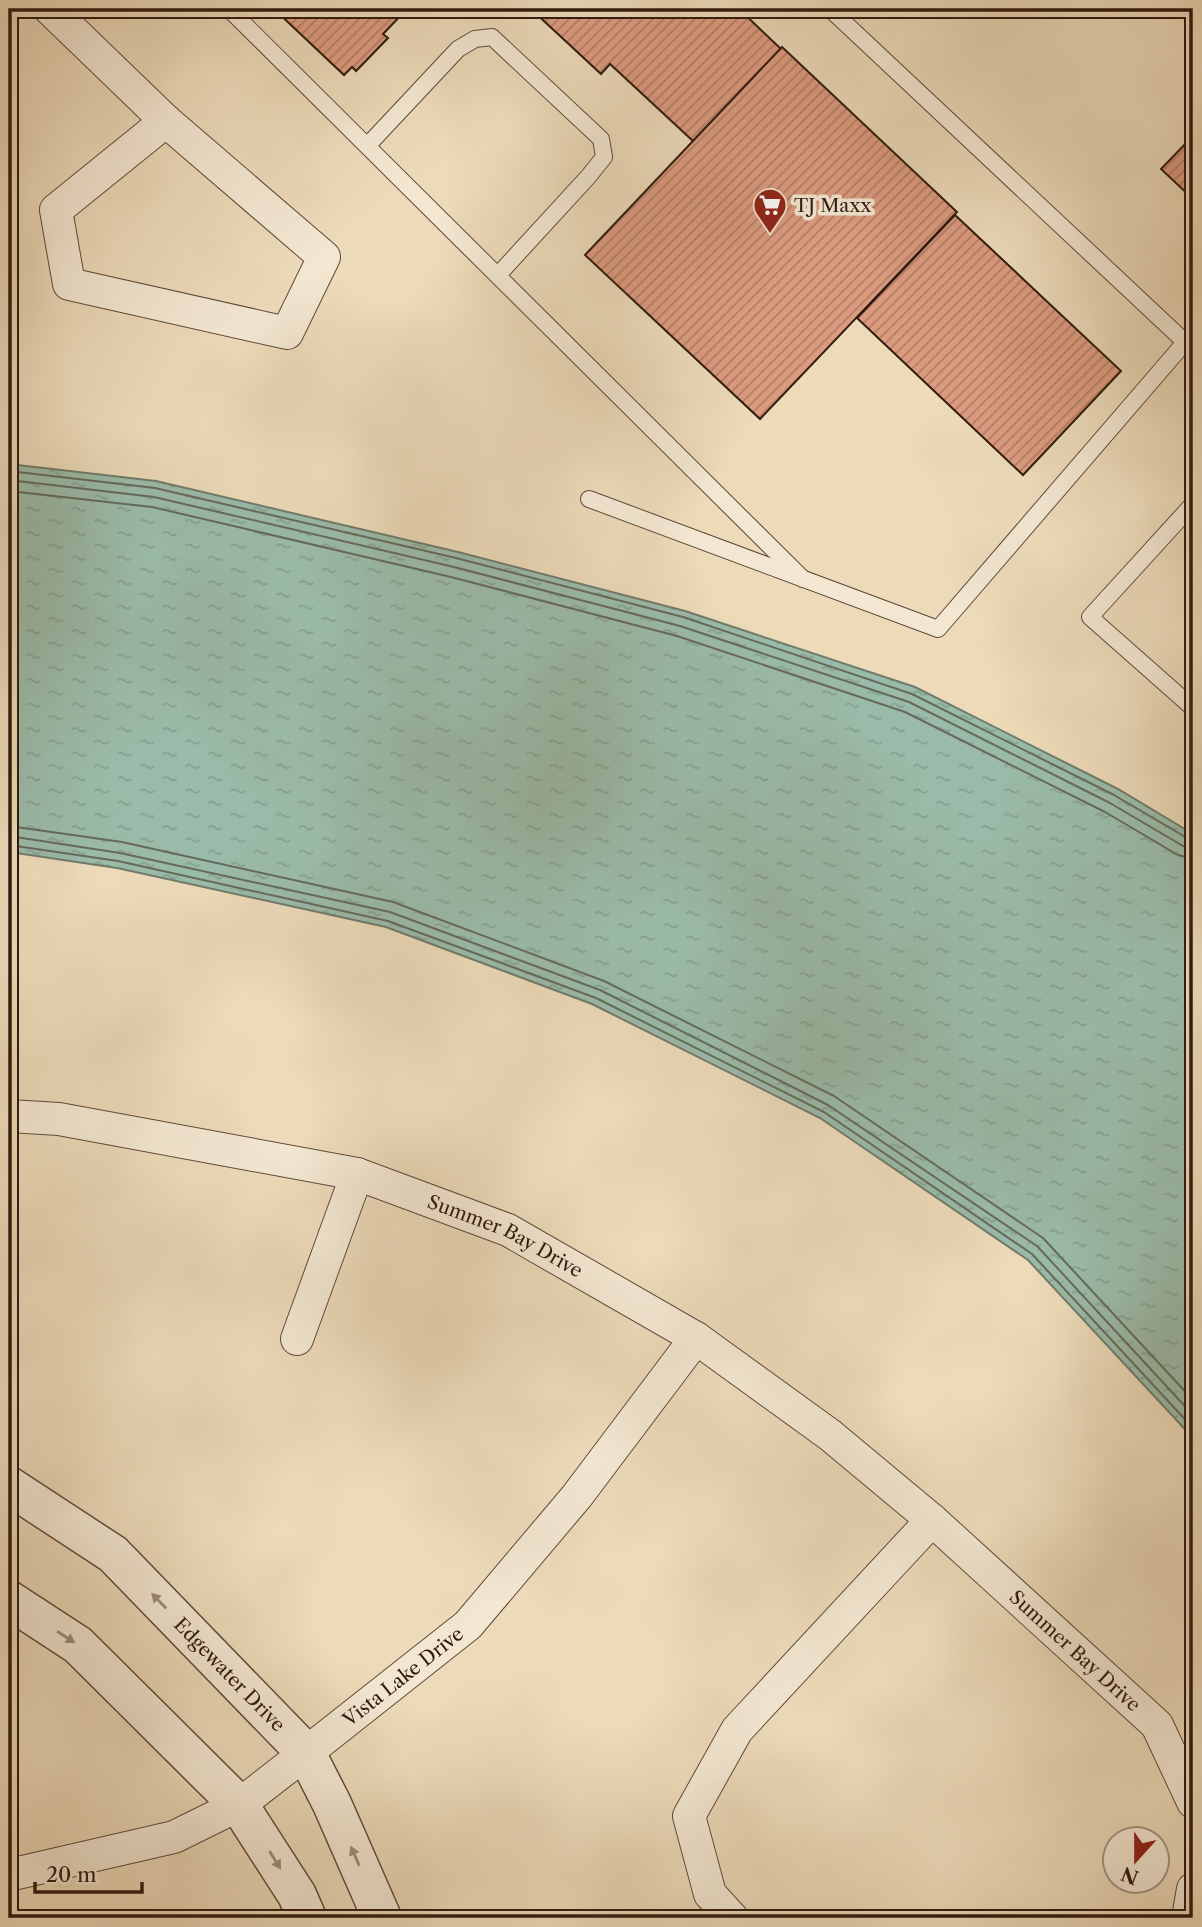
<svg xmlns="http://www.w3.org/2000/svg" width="1202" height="1927" font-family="'Libre Caslon Text',serif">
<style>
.water{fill:url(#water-ripples);stroke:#707b6b;stroke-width:2}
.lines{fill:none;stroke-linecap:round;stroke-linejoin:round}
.shore{stroke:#656a5c;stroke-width:2}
.building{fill:url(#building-hatch);stroke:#301a0f;stroke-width:2}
.service-casing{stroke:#5f4a3a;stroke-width:18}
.minor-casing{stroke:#5f4a3a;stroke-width:34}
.tertiary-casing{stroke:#5f4a3a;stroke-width:41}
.service{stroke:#f3e7d2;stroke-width:16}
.minor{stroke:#f3e7d2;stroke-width:32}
.tertiary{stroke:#f3e7d2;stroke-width:38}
.oneway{fill:#9b8b7a}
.labels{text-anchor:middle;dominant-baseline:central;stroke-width:7;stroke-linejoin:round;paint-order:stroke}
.poi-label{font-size:19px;fill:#301a0f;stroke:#f3e7d2;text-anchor:start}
.street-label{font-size:19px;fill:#301a0f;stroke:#f3e7d2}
</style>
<defs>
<pattern id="water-ripples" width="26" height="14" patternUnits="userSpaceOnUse" patternTransform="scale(1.75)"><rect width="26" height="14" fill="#9abba9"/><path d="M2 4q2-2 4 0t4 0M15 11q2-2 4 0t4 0" fill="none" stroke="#85a090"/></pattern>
<pattern id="building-hatch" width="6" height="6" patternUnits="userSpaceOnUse" patternTransform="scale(1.75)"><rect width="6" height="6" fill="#dc9b7f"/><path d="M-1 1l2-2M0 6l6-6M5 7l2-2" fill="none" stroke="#b37e66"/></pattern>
</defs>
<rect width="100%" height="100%" fill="#ecdab9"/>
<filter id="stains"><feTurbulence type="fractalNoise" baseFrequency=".00286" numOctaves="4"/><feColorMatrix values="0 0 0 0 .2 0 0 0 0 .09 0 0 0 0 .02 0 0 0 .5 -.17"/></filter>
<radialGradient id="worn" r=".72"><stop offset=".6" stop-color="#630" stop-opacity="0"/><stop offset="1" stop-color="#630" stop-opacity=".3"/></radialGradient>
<polygon class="water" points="9,464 156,481 458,552 685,611 915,687 1118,789 1193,834 1193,1438 1028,1260 820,1118 592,1004 386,927 117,868 9,852"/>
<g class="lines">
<g class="shore">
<polyline points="9,471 155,488 456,558 683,617 912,694 1114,795 1187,838 1193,839"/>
<polyline points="9,480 154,497 454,567 680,626 909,702 1110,803 1183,846 1193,848"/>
<polyline points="9,491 152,507 451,577 677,636 905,712 1105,812 1178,855 1193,859"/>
<polyline points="9,826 122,842 393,902 604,981 834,1096 1043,1238 1193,1400"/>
<polyline points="9,836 120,853 390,912 600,990 828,1105 1037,1246 1193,1415"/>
<polyline points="9,845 118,861 388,921 596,998 824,1112 1032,1254 1193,1428"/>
</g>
</g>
<g class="building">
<polygon points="274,9 407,9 383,34 388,38 356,71 352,67 344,75"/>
<polygon points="531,9 739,9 781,49 693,141 610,64 601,74"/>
<polygon points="782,47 957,212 760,419 585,255"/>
<polygon points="1193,136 1193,199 1161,169"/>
<polygon points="955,215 1121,371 1023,475 857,318"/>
</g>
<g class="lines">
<defs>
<g id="service">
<polyline points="229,9 803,579"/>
<polyline points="830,9 1185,342"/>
<polyline points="368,145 458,49 475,39 492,37 601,139 604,157 588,177 498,275"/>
<polyline points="589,499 938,629 1193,333"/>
<polyline points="1193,504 1090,617 1193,708"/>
</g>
<g id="minor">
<polyline points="50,9 166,121"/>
<polygon points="166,121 324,257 287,333 69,284 56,210"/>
<path id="s1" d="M9,1116L59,1119L357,1174L508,1230L696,1338L830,1435L932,1520L1157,1725L1193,1802"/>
<polyline points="297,1339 357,1174"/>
<path id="s2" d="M9,1875L174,1837L239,1805L306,1753L468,1625L577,1496L696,1338"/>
<polyline points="732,1918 710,1894 689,1816 737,1730 932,1520"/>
<polyline points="1188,1918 1193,1889"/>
</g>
<g id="tertiary">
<path id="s3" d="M9,1486L113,1554L306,1753L332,1804L382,1918"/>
<polyline points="9,1600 78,1645 239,1805 297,1895 307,1918"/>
</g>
</defs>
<use href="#service" class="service-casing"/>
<use href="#minor" class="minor-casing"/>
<use href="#tertiary" class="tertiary-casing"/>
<use href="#service" class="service"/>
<use href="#minor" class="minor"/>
<use href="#tertiary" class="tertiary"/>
</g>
<defs><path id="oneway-solid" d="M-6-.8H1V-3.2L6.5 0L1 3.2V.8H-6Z" transform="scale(1.75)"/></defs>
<g class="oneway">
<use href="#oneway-solid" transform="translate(159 1601) rotate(-134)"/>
<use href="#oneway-solid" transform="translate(66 1637) rotate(33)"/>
<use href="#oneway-solid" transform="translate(355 1856) rotate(-114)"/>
<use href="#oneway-solid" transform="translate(275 1860) rotate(58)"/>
</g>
<defs>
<symbol id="supermarket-pin" viewBox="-11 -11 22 30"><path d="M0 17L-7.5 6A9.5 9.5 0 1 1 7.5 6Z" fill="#8f2418" stroke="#f3e7d2"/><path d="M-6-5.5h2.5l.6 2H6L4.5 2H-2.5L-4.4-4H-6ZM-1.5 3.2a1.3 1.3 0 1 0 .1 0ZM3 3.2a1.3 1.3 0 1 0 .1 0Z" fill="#fff"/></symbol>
</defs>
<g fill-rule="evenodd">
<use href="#supermarket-pin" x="751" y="186" width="38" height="52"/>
</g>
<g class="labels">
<g class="poi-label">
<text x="794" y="205">TJ Maxx</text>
</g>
<g class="street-label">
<text stroke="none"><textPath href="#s1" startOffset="514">Summer Bay Drive</textPath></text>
<text stroke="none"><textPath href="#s1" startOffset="1223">Summer Bay Drive</textPath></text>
<text stroke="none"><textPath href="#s3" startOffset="292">Edgewater Drive</textPath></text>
<text stroke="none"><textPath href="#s2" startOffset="450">Vista Lake Drive</textPath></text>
</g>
</g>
<rect width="1202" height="1927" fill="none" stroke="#ecdab9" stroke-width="35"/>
<rect x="10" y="10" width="1181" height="1906" fill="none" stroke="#301a0f" stroke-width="3.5"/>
<rect x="18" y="18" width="1167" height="1892" fill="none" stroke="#301a0f" stroke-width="2"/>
<g transform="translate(1136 1860) rotate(201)"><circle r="33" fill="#f3e7d2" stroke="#a59584" stroke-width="2"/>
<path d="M0-5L12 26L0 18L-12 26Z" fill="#8f2418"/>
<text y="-10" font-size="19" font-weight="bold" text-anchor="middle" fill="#301a0f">N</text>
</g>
<path d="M35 1882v10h107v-10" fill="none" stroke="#301a0f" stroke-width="3.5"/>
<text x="46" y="1882" font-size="21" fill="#301a0f" stroke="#f3e7d2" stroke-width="5" paint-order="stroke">20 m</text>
<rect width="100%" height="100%" filter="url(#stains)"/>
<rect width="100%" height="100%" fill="url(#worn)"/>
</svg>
